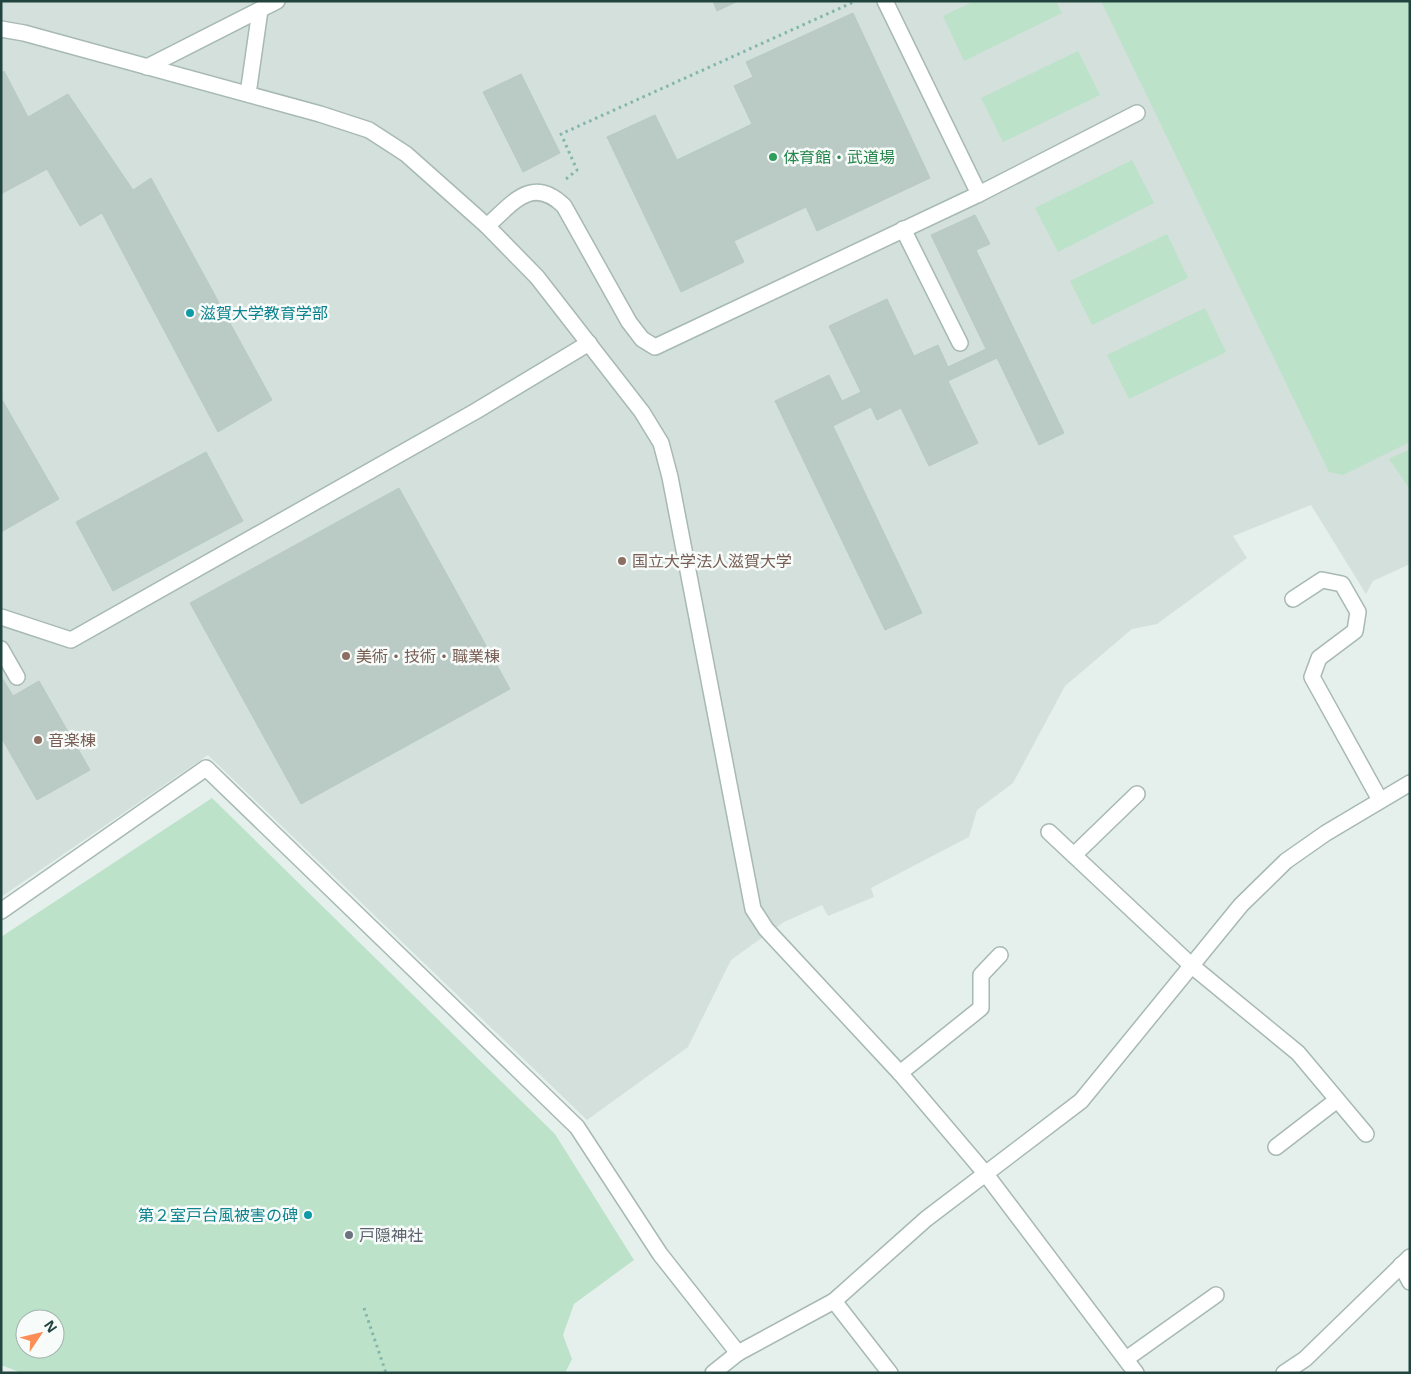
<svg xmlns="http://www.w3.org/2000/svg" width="1411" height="1374" font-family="'Open Sans','Noto Sans JP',sans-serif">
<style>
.built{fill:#d3e0db}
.green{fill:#bde2ca;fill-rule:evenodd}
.building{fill:#bacbc5;stroke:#b7cac4}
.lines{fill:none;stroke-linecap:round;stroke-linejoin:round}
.minor-casing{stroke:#a7b9b4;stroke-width:18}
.path{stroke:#83b6aa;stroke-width:3;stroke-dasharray:2.5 4;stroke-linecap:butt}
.minor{stroke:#fff;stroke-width:15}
.leisure-dot{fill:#2e9e5b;stroke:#f7fbf9;stroke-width:2}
.culture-dot{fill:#0f9aa8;stroke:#f7fbf9;stroke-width:2}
.education-dot{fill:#8d6e63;stroke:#f7fbf9;stroke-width:2}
.worship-dot{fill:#6b7280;stroke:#f7fbf9;stroke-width:2}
.labels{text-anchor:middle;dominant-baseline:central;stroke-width:5;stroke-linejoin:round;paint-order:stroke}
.leisure-label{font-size:16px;fill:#27864d;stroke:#f7fbf9;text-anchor:start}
.culture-label{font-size:16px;fill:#0d838f;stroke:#f7fbf9;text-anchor:start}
.education-label{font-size:16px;fill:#785e54;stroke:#f7fbf9;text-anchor:start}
.worship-label{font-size:16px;fill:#5b616d;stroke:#f7fbf9;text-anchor:start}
</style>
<rect width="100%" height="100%" fill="#e5f0ec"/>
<polygon class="built" points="1,1 1410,1 1410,564 1373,581 1366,594 1311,505 1233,536 1247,558 1157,624 1132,629 1065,686 1013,783 977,810 969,837 871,888 874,897 828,916 822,905 784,922 731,960 688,1047 587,1120 208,755 1,897"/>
<g class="green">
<polygon points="974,1 1056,1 1062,13 964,61 943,16"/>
<polygon points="1101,1 1410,1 1410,442 1343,475 1329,472"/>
<polygon points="1078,51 1100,95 1003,142 981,98"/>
<polygon points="1132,160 1154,203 1058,252 1035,208"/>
<polygon points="1167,234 1188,278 1092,325 1070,281"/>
<polygon points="1205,308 1226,352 1129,399 1107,355"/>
<polygon points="1410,449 1410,489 1389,459"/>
<path d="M212,798L555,1134L634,1260L574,1304L563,1335L572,1359L565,1373H22L1,1365V937ZM25,1319H55V1349H25Z"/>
</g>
<g class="building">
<polygon points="713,1 738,1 717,11"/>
<polygon points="853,13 930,178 817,231 806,207 734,241 744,262 681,292 607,137 655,115 677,160 752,124 734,86 753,77 746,62"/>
<polygon points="4,71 28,117 68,94 133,190 151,178 272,400 218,432 102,213 80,226 47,169 1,194 1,73"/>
<polygon points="521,74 560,153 523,172 483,92"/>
<polygon points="975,215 990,244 976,250 1064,433 1039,445 997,358 948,381 978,443 929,466 901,408 877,420 871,407 833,426 922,613 885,630 775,401 829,375 842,401 861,392 829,326 887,299 914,356 938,345 948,367 986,349 931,235"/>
<polygon points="1,398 59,499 1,532"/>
<polygon points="206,452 243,521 113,591 76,522"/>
<polygon points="399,488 510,689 301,804 190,603"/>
<polygon points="1,676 13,696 39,681 90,770 37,800 1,737"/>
</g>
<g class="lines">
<defs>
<g id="minor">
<polyline points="1,29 24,33 320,114 369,130 406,154 487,226 537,277 642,412 661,443 670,477 753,909 766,929 900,1073 985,1173 1136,1373"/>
<polyline points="147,67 277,1"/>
<polyline points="248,94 260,10"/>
<polyline points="979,194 1137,113"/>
<path d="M487,226C513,203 532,175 564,206L629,322L642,339L655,347L979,194L885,1"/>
<polyline points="903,229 960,343"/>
<polyline points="1293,599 1322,580 1342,584 1358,612 1355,631 1319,658 1312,677 1380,800"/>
<polyline points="1,617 71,640 476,411 589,343"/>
<polyline points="1,649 17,677"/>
<polyline points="1049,832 1192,966 1298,1053 1366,1134"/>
<polyline points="1074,855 1137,794"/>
<polyline points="1,911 206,768 577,1127 660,1254 738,1353"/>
<polyline points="900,1073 981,1008 981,975 1000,955"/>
<polyline points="1276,1147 1337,1100"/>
<polyline points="1401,1265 1410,1282"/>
<polyline points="834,1301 890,1373"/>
<polyline points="1126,1359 1216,1295"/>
<polyline points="713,1373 738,1353 834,1301 926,1219 1081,1101 1241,905 1286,861 1326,833 1410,783"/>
<polyline points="1284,1373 1305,1359 1410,1257"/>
</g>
</defs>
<use href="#minor" class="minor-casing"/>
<g class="path">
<polyline points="566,179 577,170 561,134 856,1"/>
<polyline points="364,1308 386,1373"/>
</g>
<use href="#minor" class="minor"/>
</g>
<circle class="leisure-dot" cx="773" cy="157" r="5"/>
<g class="culture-dot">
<circle cx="190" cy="313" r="5"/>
<circle cx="308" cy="1215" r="5"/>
</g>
<g class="education-dot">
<circle cx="622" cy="561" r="5"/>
<circle cx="346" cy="656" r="5"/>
<circle cx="38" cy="740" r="5"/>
</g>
<circle class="worship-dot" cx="349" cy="1235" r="5"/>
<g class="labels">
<g class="leisure-label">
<text x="783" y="157">体育館・武道場</text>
</g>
<g class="culture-label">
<text x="200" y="313">滋賀大学教育学部</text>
<text x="298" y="1215" text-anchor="end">第２室戸台風被害の碑</text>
</g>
<g class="education-label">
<text x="632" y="561">国立大学法人滋賀大学</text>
<text x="356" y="656">美術・技術・職業棟</text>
<text x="48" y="740">音楽棟</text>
</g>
<g class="worship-label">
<text x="359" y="1235">戸隠神社</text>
</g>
</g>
<rect width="1411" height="1374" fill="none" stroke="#22443e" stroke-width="5"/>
<g transform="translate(40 1334) rotate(55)"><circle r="24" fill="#f7fbf9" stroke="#a2b2ae"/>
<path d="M0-4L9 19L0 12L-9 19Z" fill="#fd8d56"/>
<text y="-8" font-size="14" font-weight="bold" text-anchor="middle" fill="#22443e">N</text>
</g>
</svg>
